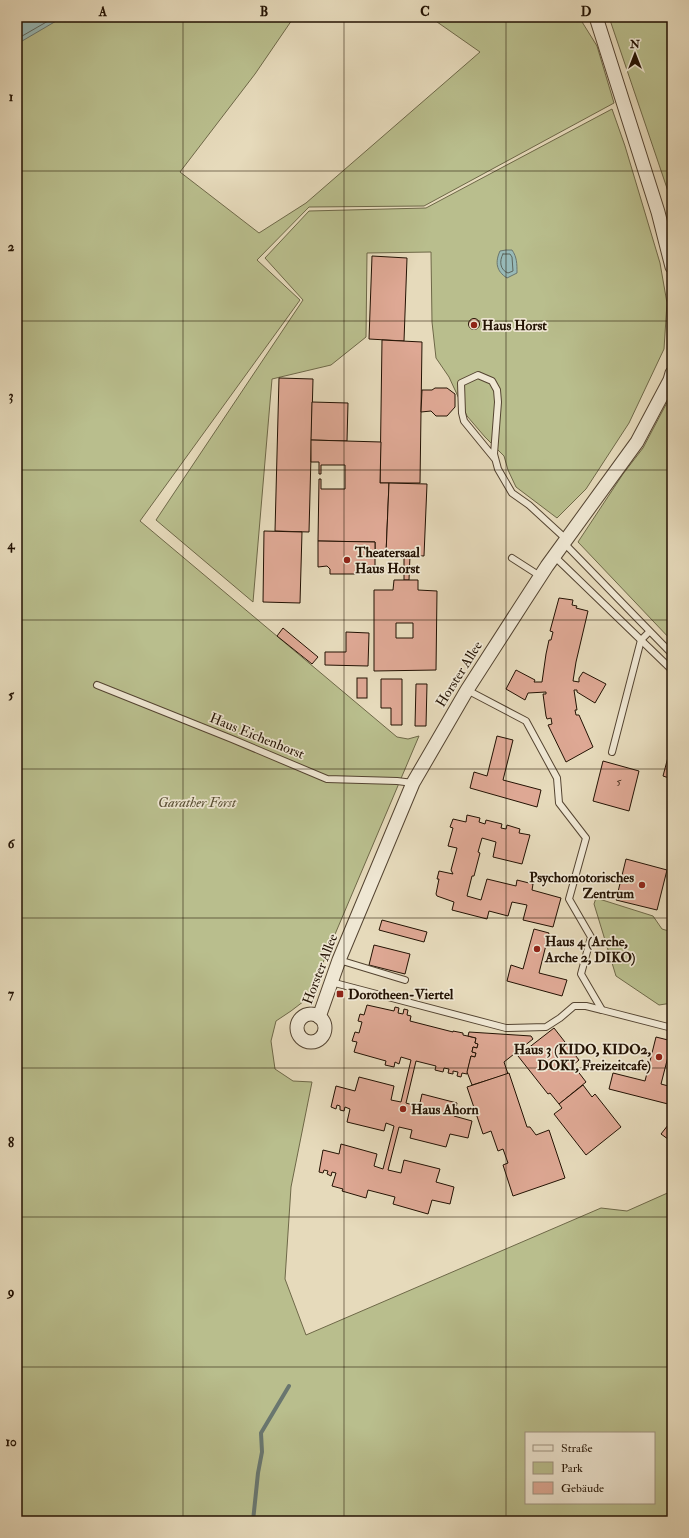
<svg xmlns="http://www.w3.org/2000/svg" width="689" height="1538" font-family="'IM FELL Double Pica',serif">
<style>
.green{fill:#b9be8d;stroke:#6e6848;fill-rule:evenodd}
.water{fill:#97b9b7;stroke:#69766f}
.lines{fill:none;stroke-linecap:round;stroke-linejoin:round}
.shore{stroke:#5d665d;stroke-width:1}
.stream{stroke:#69766f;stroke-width:4}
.building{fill:#dea894;stroke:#231203;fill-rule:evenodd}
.lane-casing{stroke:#544431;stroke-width:8}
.street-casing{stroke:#544431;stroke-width:15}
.lane{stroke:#efe7d3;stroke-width:6}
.street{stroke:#efe7d3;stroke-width:13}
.grid{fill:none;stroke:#231203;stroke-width:1;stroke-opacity:0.55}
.poi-dot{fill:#8f2418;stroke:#efe7d3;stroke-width:1.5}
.labels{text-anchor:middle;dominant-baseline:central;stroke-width:3.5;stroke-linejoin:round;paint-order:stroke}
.number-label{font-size:12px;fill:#523827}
.poi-label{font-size:14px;font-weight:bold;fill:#231203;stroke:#efe7d3;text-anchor:start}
.street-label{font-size:14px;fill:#231203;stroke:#efe7d3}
.park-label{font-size:14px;font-style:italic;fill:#584e33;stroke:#efe7d3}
.neatline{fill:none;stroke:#231203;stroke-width:1.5}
.grid-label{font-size:13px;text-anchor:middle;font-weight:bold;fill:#231203}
</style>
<rect width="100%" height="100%" fill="#e6dabb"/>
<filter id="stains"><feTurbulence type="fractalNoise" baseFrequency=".005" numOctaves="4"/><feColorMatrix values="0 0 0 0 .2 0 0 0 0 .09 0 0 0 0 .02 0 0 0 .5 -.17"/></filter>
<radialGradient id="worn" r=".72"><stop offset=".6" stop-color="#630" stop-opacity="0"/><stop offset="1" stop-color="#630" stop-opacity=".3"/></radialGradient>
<g class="green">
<path d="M17,17H294L255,74L180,172L259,233L306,203L480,52L430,17H579L597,46L614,103L424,206L309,207L257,260L300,300L140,521L397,737L408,739L419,736L308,998L291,1011L276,1021L271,1041L275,1069L293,1081L312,1082L291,1187L285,1279L306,1335L601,1208L627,1211L672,1191V1521H17ZM526,1433H654V1503H526Z"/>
<polygon points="609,17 672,17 672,203"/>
<polygon points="612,109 625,146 660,263 667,303 664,349 629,423 586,489 557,518 516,487 508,470 504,456 485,437 467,416 449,377 436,358 432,322 431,252 367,253 366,337 331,365 272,379 253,602 156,520 303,300 265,258 309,211 426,208"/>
<polygon points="672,393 672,641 578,542 623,474 643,448"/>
<polygon points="596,898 653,916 662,929 672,932 672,1003 659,1005 616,976 594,904"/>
</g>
<g class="water">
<polygon points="17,17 63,17 17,44"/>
<path d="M506,250H512C517,257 517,264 517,273L507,278C496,271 495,262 500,251Z"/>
</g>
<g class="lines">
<g class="shore">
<polyline points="17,39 55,17"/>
<path d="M503,254H510L512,257L513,271L508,273C500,270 499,261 503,254Z"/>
</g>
<polyline class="stream" points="253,1521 258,1473 262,1452 261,1433 289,1386"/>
</g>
<g class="building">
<polygon points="372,256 407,258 404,341 369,339"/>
<circle cx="474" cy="324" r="5.5"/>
<polygon points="382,340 422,342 420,483 380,483"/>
<polygon points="279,378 313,379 309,532 275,531"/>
<polygon points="435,388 447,388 455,394 455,407 447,416 436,416 431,411 421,412 422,390 432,390"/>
<polygon points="312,402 348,403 347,441 311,440"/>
<polygon points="311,440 381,442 380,483 389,483 386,554 375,554 375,542 318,541 319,479 321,479 321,489 345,489 345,465 321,465 321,474 319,474 319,462 311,462"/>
<polygon points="389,483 427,484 424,556 386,554"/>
<polygon points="264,531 302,532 300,603 263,602"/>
<polygon points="318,541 375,542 375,574 330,574 330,569 327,566 318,567"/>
<polygon points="404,555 410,555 409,580 404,580"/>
<path d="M394,580H418V590L437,591L436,670L374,671V590H393ZM396,623H413V638H396Z"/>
<polygon points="559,598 573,600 572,605 577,606 576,608 588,611 576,662 573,681 579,682 579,678 583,672 606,684 595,703 577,692 577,690 574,690 577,710 575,710 576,715 579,715 593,747 566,762 548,725 552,724 551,718 547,719 546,716 543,694 546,694 546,692 528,693 525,700 506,689 516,670 535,680 534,682 542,682 546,654 549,640 551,640 553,632 550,631"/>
<polygon points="283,628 318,657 312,664 277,636"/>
<polygon points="346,632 369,633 368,666 325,665 325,652 346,652"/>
<rect x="357" y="678" width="10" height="20"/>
<polygon points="381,679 402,679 402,725 391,725 391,708 381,708"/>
<polygon points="416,684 427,684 426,726 415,726"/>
<polygon points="497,736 513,740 503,780 541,790 537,807 470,788 474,772 487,776"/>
<polygon points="672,742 672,779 663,776"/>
<polygon points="603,761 639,771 629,811 593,801"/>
<polygon points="467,815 480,818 479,822 485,824 486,820 502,824 501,828 506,829 507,825 520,829 519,833 530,835 522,864 493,857 496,842 482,838 478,852 480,853 474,876 472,876 467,896 481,900 487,879 516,886 517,880 533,884 532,890 561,898 553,927 523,920 527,905 512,902 508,916 489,911 487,919 452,910 454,902 437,896 436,894 439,879 437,879 439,871 453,874 451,870 457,848 448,846 453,828 450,827 453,819 466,822"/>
<polygon points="626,859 667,870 657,910 616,900"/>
<polygon points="382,920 427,932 424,942 379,930"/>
<polygon points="534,929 549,933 539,973 567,980 562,996 507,981 511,965 523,969"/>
<polygon points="374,945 410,954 405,974 369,965"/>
<polygon points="367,1005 394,1011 395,1007 399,1008 398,1013 403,1014 404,1009 408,1010 407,1015 411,1016 410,1021 453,1032 453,1031 463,1033 463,1035 476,1038 475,1043 478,1044 477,1048 473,1047 472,1052 476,1053 475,1057 471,1056 467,1074 462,1073 461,1077 457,1076 458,1072 453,1071 453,1074 448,1073 449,1069 444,1068 443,1072 435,1070 436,1066 416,1061 406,1103 419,1107 422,1094 457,1103 454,1116 472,1121 468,1138 450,1134 446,1147 410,1138 412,1130 399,1127 388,1170 401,1173 404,1160 440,1169 436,1182 454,1187 450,1204 432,1200 428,1214 393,1204 395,1197 368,1190 366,1198 342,1191 343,1189 332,1186 336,1173 332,1172 331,1176 327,1174 328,1171 324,1170 323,1173 319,1172 323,1150 339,1154 341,1144 377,1154 374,1166 383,1169 394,1126 386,1123 384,1131 347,1122 350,1109 345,1107 344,1111 340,1110 340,1106 337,1105 336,1109 331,1107 336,1086 355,1091 359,1077 394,1086 391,1100 401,1102 411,1060 401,1057 399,1064 395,1062 394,1067 385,1065 386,1061 354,1052 357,1042 352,1041 355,1032 359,1033 362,1022 358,1021 360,1014 364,1015"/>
<polygon points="554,1028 579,1060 573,1065 586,1082 559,1104 550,1093 548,1094 518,1056"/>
<polygon points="469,1032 531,1036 533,1039 504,1062 508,1074 472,1085 467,1072 471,1056 475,1057 476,1053 472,1052 473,1047 477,1048 478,1044 475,1043 476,1038 468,1036"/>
<polygon points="656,1037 672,1041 661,1084 672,1087 672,1105 609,1089 613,1073 645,1081"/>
<polygon points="509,1073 527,1127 530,1127 536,1135 549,1130 565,1178 513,1196 503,1165 508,1163 503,1149 498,1151 491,1131 483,1134 467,1087"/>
<polygon points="583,1085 592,1097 595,1094 621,1127 586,1155 554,1114 562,1108 559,1104"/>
<polygon points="672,1120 672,1142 661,1134"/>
</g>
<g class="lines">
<defs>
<g id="lane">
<polyline points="495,459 464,421 462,413 461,383 478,375 492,381 497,390 498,402 494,454 498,469 512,493 529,505 566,539"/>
<polyline points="564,543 672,654"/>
<polyline points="554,556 672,670"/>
<polyline points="512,558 540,576"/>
<polyline points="97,685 232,739 327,779 397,781 413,783"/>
<polyline points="467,690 526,721 557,778 559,803 586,838 569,899 591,937 581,974 602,1010 672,1028"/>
<polyline points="612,752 641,640 649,632"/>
<polyline points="339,960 405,980"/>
<polyline points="331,982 506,1028 546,1027 560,1018 574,1006 586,1006 602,1010"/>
</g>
<g id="street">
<polyline points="596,17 658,212 672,267"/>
<circle cx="311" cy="1028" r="14"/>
<polyline points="319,1017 339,960 413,783 467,690 523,603 547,566 637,442 670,380 672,373"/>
</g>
</defs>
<use href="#lane" class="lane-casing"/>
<use href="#street" class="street-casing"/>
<use href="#lane" class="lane"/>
<use href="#street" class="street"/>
</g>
<path class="grid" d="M183,17V1521M344,17V1521M506,17V1521M17,171H672M17,321H672M17,470H672M17,620H672M17,769H672M17,918H672M17,1068H672M17,1217H672M17,1367H672"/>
<g class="poi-dot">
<circle cx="474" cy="325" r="4"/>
<circle cx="347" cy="560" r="4"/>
<circle cx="642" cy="885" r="4"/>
<circle cx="537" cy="949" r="4"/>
<rect x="336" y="990" width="8" height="8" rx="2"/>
<circle cx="659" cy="1057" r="4"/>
<circle cx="403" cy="1109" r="4"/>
</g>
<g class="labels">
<g class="number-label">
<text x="619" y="781">5</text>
</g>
<g class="poi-label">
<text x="482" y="325">Haus Horst</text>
<text x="355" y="552">Theatersaal<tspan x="355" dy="16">Haus Horst</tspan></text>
<text x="634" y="877" text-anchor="end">Psychomotorisches<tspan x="634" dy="16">Zentrum</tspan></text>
<text x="545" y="941">Haus 4 (Arche,<tspan x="545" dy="16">Arche 2, DIKO)</tspan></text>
<text x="348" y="994">Dorotheen-Viertel</text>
<text x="651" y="1049" text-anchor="end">Haus 3 (KIDO, KIDO2,<tspan x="651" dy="16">DOKI, Freizeitcafe)</tspan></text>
<text x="411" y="1109">Haus Ahorn</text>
</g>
<g class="street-label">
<text transform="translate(459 674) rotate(-58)">Horster Allee</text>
<text transform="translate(257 736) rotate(22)">Haus Eichenhorst</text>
<text transform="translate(320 969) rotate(-69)">Horster Allee</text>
</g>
<g class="park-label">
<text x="197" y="802">Garather Forst</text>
</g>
</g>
<rect width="689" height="1538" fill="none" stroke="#e6dabb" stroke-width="44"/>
<rect x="525" y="1432" width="130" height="72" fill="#efe7d3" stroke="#9d9280"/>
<rect x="533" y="1445" width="20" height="6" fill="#efe7d3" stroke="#9d9280"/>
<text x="561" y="1452" font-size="12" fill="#231203">Straße</text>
<rect x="533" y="1462" width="20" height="12" fill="#b9be8d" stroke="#9d9280"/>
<text x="561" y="1472" font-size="12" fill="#231203">Park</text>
<rect x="533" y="1482" width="20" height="12" fill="#dea894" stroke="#9d9280"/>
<text x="561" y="1492" font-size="12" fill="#231203">Gebäude</text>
<g transform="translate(635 54)" stroke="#efe7d3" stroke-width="3" paint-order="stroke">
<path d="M0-3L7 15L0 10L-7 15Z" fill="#231203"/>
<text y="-6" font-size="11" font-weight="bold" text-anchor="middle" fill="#231203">N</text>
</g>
<rect x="22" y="22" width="645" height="1494" class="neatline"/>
<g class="grid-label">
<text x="103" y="16">A</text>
<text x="264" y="16">B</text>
<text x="425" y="16">C</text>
<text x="586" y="16">D</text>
<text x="11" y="101">1</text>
<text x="11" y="251">2</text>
<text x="11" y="400">3</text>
<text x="11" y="549">4</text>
<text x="11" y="699">5</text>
<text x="11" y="848">6</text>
<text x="11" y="998">7</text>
<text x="11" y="1147">8</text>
<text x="11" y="1296">9</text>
<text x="11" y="1446">10</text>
</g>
<rect width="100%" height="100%" filter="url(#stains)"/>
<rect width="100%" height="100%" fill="url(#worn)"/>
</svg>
